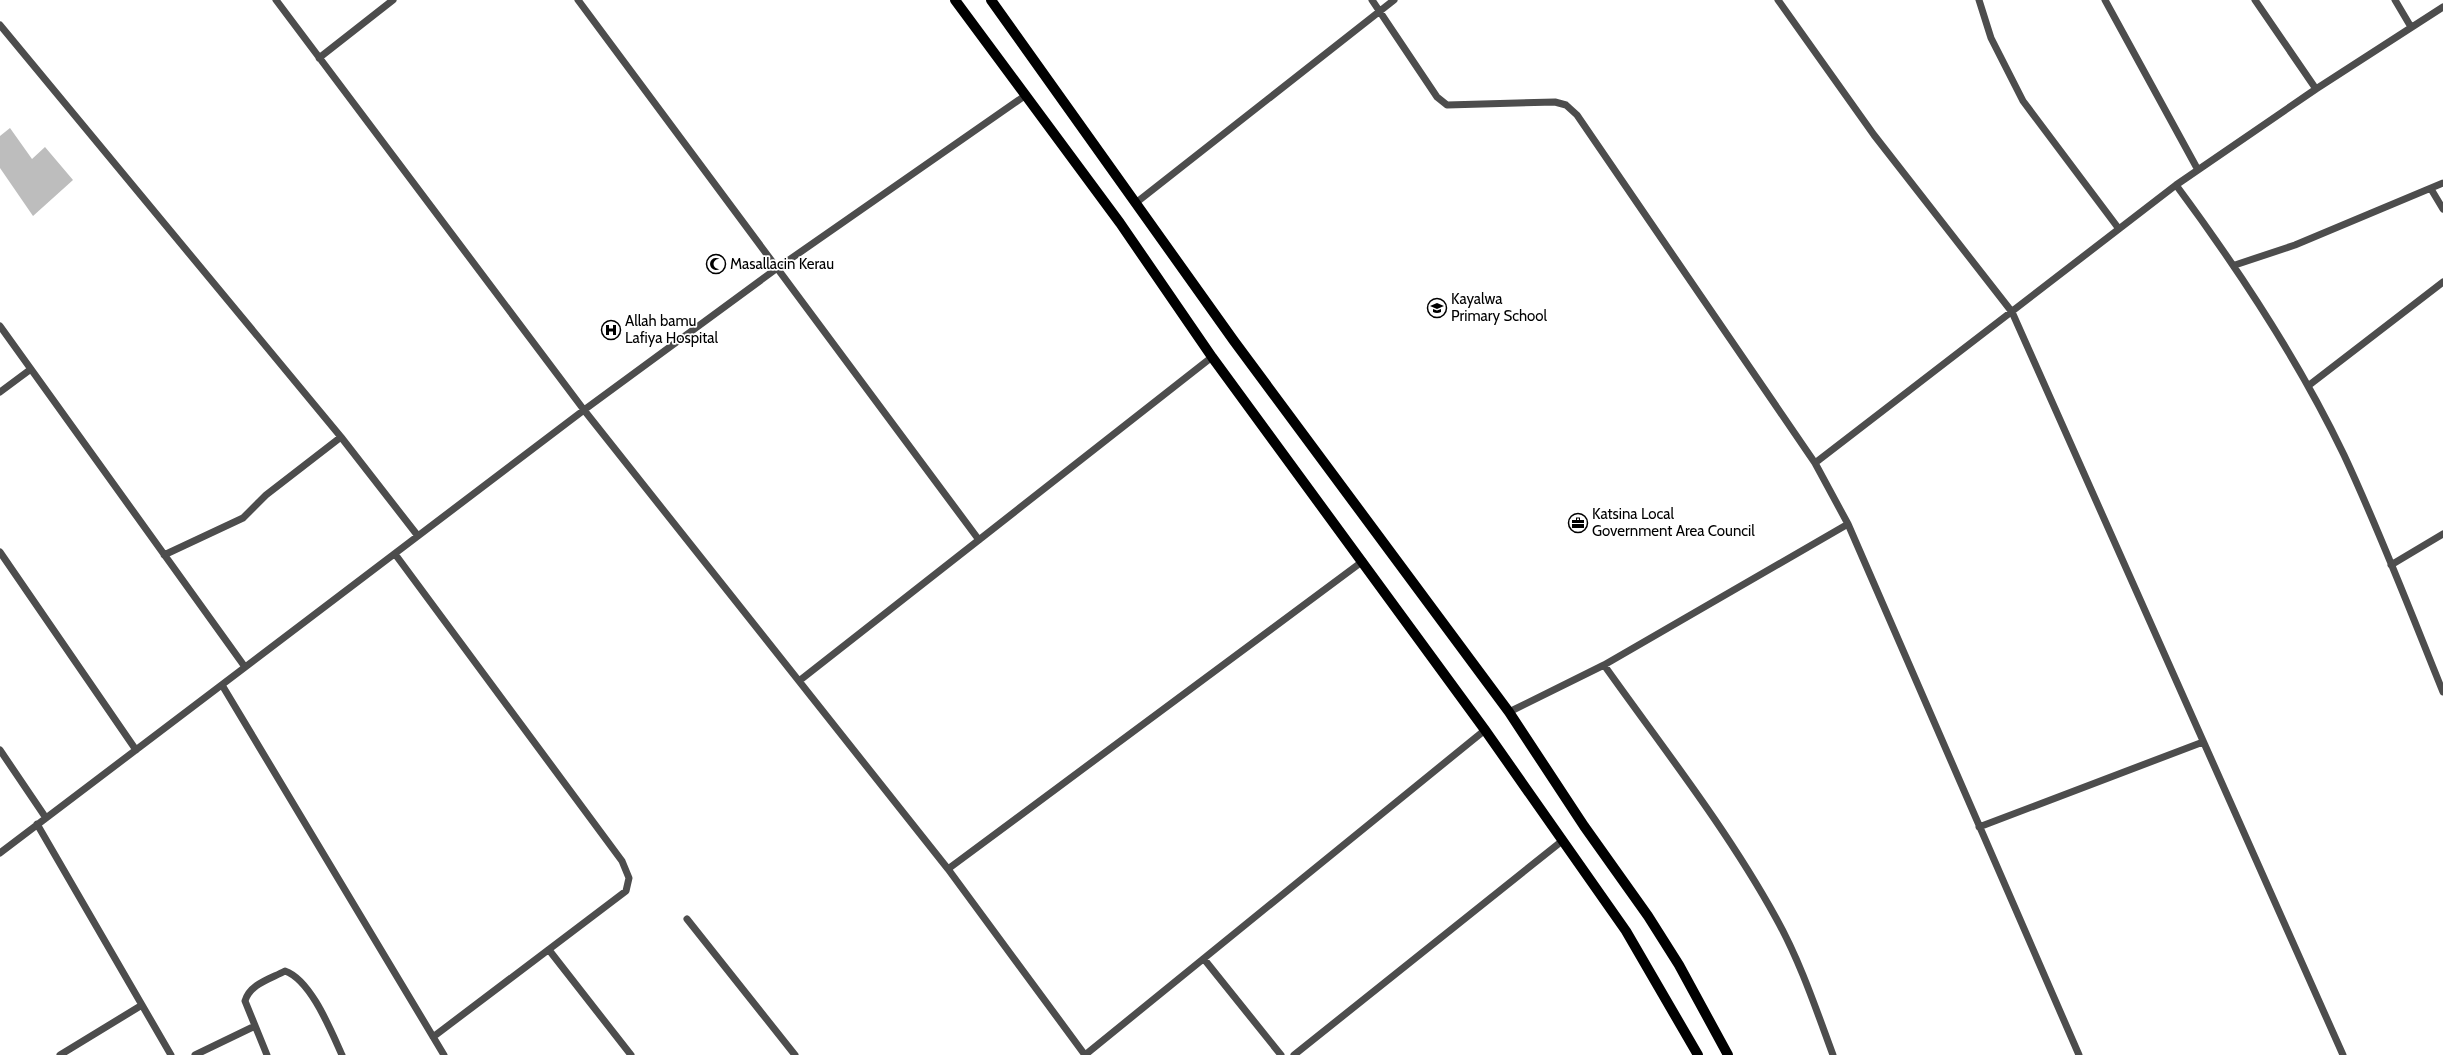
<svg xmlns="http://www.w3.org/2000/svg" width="2443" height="1055" font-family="Cabin,sans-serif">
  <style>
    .building { fill: #bdbdbd }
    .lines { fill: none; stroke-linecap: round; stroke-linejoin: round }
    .minor { stroke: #4d4d4d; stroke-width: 7 }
    .major { stroke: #000; stroke-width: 10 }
    .labels { text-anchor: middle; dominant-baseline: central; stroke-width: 3.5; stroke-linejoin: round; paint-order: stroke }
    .poi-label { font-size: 15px; fill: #000; stroke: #fff; text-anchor: start }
  </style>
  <rect width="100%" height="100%" fill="#fff"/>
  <path class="building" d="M10,128l22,31 13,-12 28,33 -40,36 -33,-48v-32z"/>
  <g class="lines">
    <path class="minor" d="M276,0l308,410 364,459 137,186
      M578,0l401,540
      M1372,0l65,97 10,8 108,-3 11,3 11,10 238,348 33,61 231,531
      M1778,0l96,135 138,177 331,743
      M1979,0l12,38 32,63 96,128
      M2105,0l93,170
      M2255,0l61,89
      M2395,0l16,27
      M0,25l341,412 77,99
      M319,58l74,-58
      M2176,185c63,85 122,174 168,270 36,77 67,158 99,237
      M2431,189l12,20
      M1137,202l257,-202
      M2235,265l60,-20 148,-62
      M0,326l245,341
      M2308,386l135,-104
      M0,392l31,-23
      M1815,463l361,-278 140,-96 127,-82
      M0,552l136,198
      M395,554l227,307 7,17 -3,13 -193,146
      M164,555l79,-37 23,-23 75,-58
      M2391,565l52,-31
      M1604,665c59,83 123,164 172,253 24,43 40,91 57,137
      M799,681l413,-324
      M222,685l222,370
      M1509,712l95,-47 244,-141
      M0,750l46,68
      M37,824l134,231
      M1979,827l224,-85
      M0,853l584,-443 192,-141 250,-174
      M948,869l415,-308
      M687,919l108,136
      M549,950l82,105
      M1204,959l77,96
      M60,1055l82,-50
      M195,1055l60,-29
      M267,1055l-22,-54c5,-17 25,-22 40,-30 26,9 46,60 57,84
      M1085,1055l400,-325
      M1294,1055l268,-214"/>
    <path class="major" d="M955,0l165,223 92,134 273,373 141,201 72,124
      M991,0l243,341 275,371 75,114 64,90 31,49 49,90"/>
  </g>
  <defs>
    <symbol id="mosque-ring" viewBox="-11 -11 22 22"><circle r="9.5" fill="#fff" stroke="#000" stroke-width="1.5"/><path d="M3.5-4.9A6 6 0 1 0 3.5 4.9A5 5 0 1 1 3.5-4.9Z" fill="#000"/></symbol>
    <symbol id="school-ring" viewBox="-11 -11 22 22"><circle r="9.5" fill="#fff" stroke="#000" stroke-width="1.5"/><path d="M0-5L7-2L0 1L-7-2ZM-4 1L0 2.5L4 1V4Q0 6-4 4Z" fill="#000"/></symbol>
    <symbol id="hospital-ring" viewBox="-11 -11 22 22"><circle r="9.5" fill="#fff" stroke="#000" stroke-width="1.5"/><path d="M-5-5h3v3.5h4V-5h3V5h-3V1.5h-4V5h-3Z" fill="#000"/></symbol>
    <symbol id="office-ring" viewBox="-11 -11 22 22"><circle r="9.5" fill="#fff" stroke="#000" stroke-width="1.5"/><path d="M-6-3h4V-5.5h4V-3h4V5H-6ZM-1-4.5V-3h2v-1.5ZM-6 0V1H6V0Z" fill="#000"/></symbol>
  </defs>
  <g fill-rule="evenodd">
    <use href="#mosque-ring" x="705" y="253" width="22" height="22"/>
    <use href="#school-ring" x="1426" y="297" width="22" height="22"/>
    <use href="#hospital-ring" x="600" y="319" width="22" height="22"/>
    <use href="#office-ring" x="1567" y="512" width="22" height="22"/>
  </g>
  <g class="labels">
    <g class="poi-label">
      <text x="730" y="264">Masallacin Kerau</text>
      <text x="1451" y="299">Kayalwa<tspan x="1451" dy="17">Primary School</tspan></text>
      <text x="625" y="321">Allah bamu<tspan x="625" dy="17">Lafiya Hospital</tspan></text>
      <text x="1592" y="514">Katsina Local<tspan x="1592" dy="17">Government Area Council</tspan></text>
    </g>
  </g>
</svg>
